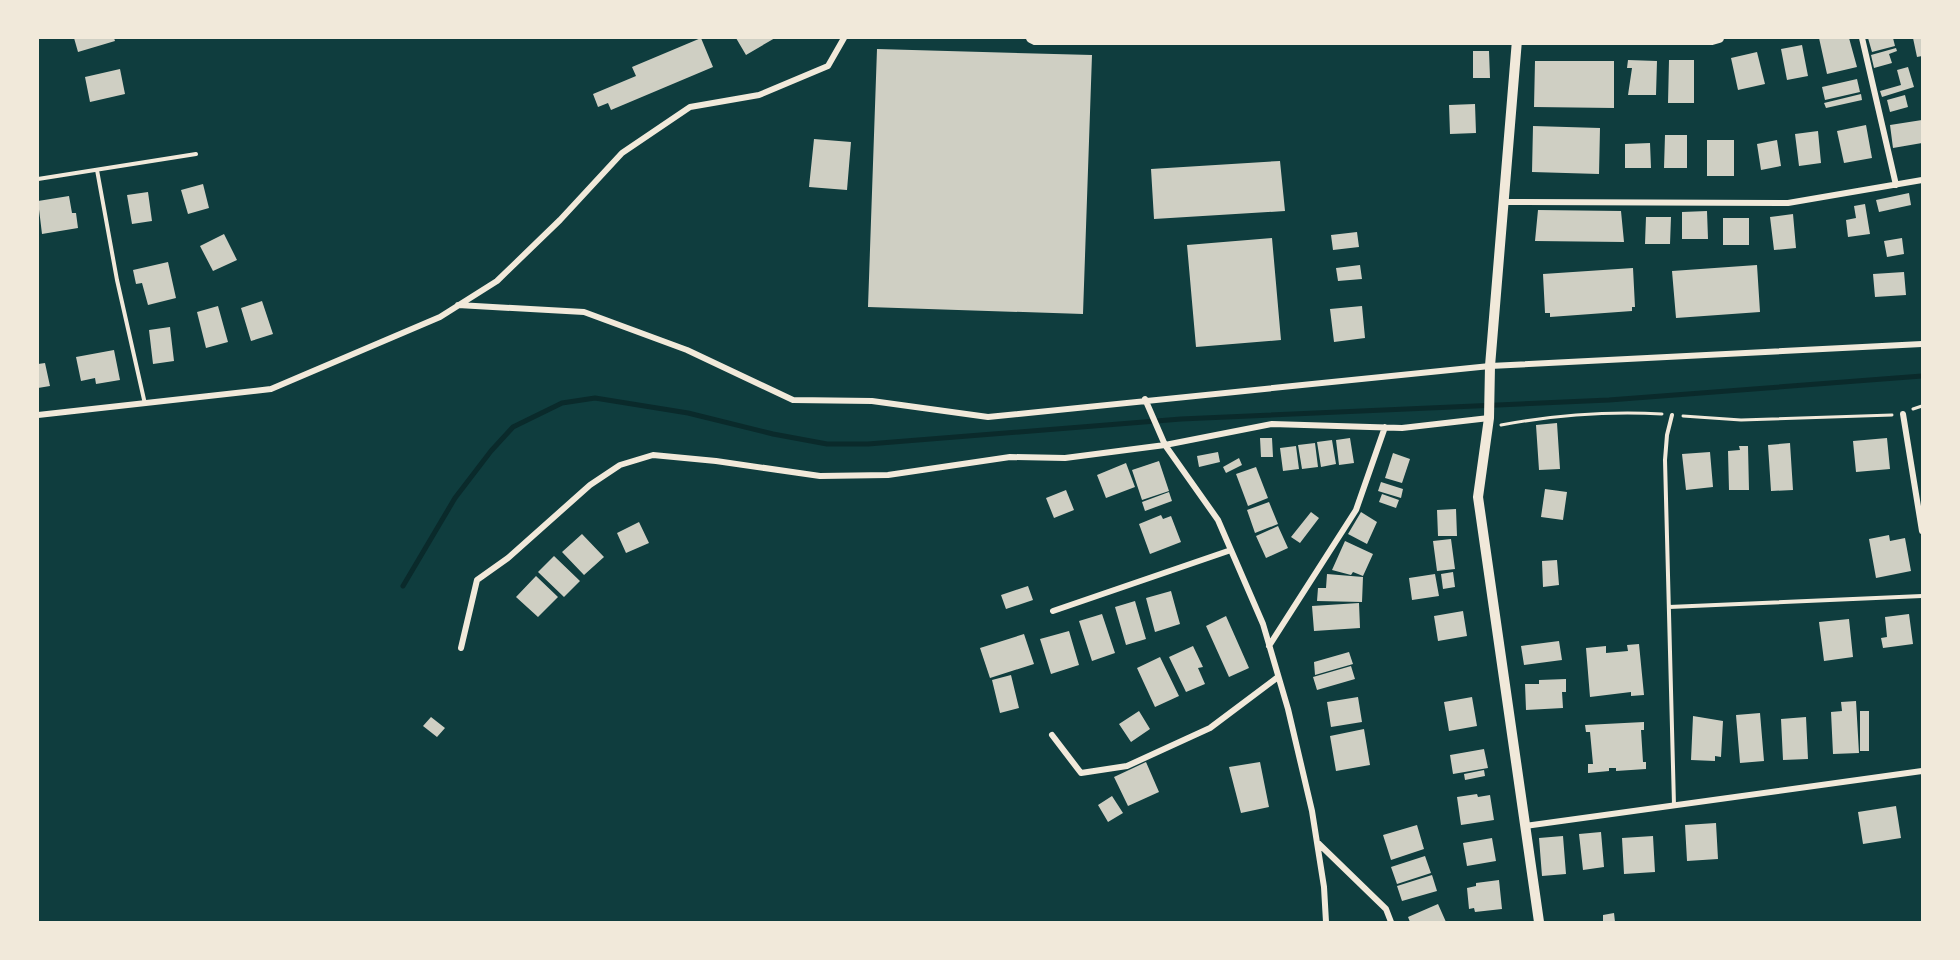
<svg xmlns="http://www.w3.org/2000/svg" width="1960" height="960" font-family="'IBM Plex Sans',sans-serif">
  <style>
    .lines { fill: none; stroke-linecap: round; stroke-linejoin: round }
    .stream { stroke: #0a2a2b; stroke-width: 5 }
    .building { fill: #cfcfc3 }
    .path { stroke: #f1e9da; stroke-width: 3 }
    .service { stroke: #f1e9da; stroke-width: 4 }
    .minor { stroke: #f1e9da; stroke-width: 6 }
    .tertiary { stroke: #f1e9da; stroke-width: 10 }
  </style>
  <rect width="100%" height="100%" fill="#0f3d3e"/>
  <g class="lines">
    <path class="stream" d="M403,586l52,-88 36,-47 22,-24 49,-24 33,-5 93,15 85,21 54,10h41l313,-25 428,-19 313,-24"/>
  </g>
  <path class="building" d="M74,38h40l1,3 -37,11z
    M701,38l12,29 -102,43 -3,-7 -10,4 -5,-13 43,-18 -4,-9z
    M736,38h39l-29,17z
    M1819,38h30l8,29 -30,7z
    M1868,38h25l2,8 -23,6z
    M1913,38h9v18l-5,1z
    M1802,45l6,31 -21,4 -6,-31z
    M1896,48l1,3 -8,3 3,9 -18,5 -3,-13z
    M877,49l215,6 -9,259 -215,-7z
    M1473,51h16l1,27h-17z
    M1757,52l8,32 -27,6 -7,-32z
    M1628,60l29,1 -1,34h-28l4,-27h-5z
    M1669,60h25v43h-26z
    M1535,61h79v47l-80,-1z
    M1908,67l6,20 -32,10 -2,-6 21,-6 -4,-15z
    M120,69l5,25 -35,8 -5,-25z
    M1857,79l3,13 -35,8 -3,-13z
    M1861,94l1,6 -36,8 -2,-5z
    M1905,95l3,12 -18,5 -3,-12z
    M1475,104l1,29 -26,1 -1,-29z
    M1922,120v23l-29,5 -3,-23z
    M1866,125l6,33 -28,5 -7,-32z
    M1533,126l67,2 -1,46 -67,-2z
    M1818,131l3,32 -22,3 -4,-32z
    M1665,135h22v33h-23z
    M814,139l37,3 -4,48 -38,-3z
    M1707,140h27v36h-27z
    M1777,140l4,26 -20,4 -4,-26z
    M1650,143l1,25h-26v-24z
    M1280,161l5,50 -131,8 -3,-50z
    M203,184l6,24 -21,6 -7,-24z
    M148,192l4,29 -20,3 -5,-29z
    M1909,193l2,12 -32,7 -3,-12z
    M69,196l3,17h4l2,15 -36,6 -4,-33z
    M1865,204l5,30 -22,3 -2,-17 10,-2 -2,-12z
    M1538,210l83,1 3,31 -89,-1z
    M1707,211l1,28h-26v-27z
    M1793,214l3,34 -22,2 -4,-33z
    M1646,217h25l-1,27h-25z
    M1723,218h26v27h-26z
    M1357,232l2,15 -26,3 -2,-15z
    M224,234l13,26 -24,11 -13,-25z
    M1272,238l9,102 -85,7 -9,-102z
    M1902,238l2,16 -17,3 -3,-16z
    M168,262l8,36 -28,7 -6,-22 -6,1 -3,-14z
    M1360,265l2,14 -24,2 -2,-13z
    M1757,265l3,47 -84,6 -4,-47z
    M1633,268l2,39h-3v4l-82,6v-4h-5l-2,-39z
    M1904,272l2,23 -31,2 -2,-23z
    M262,301l11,33 -22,7 -10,-33z
    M218,306l10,36 -22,6 -9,-36z
    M1362,306l3,32 -31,4 -4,-33z
    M170,327l4,34 -21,3 -4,-34z
    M114,350l6,30 -24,4 -1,-6 -14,3 -5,-24z
    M45,363l5,23 -12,2v-24z
    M1557,423l3,46 -21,1 -3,-45z
    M1260,438h12l1,19h-12z
    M1350,438l4,25 -15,2 -3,-25z
    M1887,438l3,31 -34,3 -3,-31z
    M1332,440l4,24 -15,3 -4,-25z
    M1315,443l3,24 -16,2 -4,-24z
    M1790,443l3,47 -22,1 -3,-46z
    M1296,446l3,23 -16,2 -3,-23z
    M1739,446h9l1,44h-20l-1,-39 12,-1z
    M1218,452l2,10 -21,5 -2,-11z
    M1710,452l3,35 -27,3 -4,-36z
    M1393,453l17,6 -8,24 -17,-5z
    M1239,458l3,7 -16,8 -3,-6z
    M1159,461l10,30 -27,9 -10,-30z
    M1126,463l9,24 -29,11 -9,-23z
    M1256,467l12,31 -20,8 -12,-32z
    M1381,482l22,7 -2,9 -23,-7z
    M1545,489l22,3 -4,28 -22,-3z
    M1066,490l8,20 -20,8 -8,-20z
    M1169,492l3,9 -27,10 -3,-9z
    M1382,494l17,6 -3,8 -17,-6z
    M1269,502l9,22 -23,9 -8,-23z
    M1456,509l1,27h-19l-1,-26z
    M1311,512l8,6 -19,25 -9,-6z
    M1361,512l16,10 -10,22 -19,-10z
    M1161,515l2,4 8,-3 10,26 -31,12 -11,-30z
    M639,522l10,21 -23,10 -9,-20z
    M1278,526l10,22 -22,10 -10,-22z
    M582,534l22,23 -20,18 -22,-23z
    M1889,535l1,6 15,-3 6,33 -35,7 -7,-39z
    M1451,539l4,30 -18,2 -4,-30z
    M1345,541l28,13 -10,22 -10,-4 -2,3 -19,-5z
    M554,556l26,25 -16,16 -26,-25z
    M1557,560l2,25 -16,2 -1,-26z
    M1453,572l2,15 -12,2 -2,-15z
    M1327,574l36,3 -1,25 -45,-1 1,-13h8z
    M1435,574l4,22 -27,4 -3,-22z
    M536,576l22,21 -20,20 -22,-20z
    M1028,586l5,14 -27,9 -5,-14z
    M1171,591l9,33 -25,8 -9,-34z
    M1135,601l11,38 -20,6 -11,-38z
    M1359,603l1,25 -46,3 -2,-25z
    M1463,611l4,25 -29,5 -4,-25z
    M1102,614l13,39 -23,8 -13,-40z
    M1909,614l4,30 -30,4 -2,-10 6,-1 -2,-20z
    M1226,616l23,52 -20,9 -23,-51z
    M1849,619l4,38 -29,4 -5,-39z
    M1069,631l10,34 -28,9 -11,-35z
    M1024,634l10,30 -44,14 -10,-30z
    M1559,641l3,19 -38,5 -3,-19z
    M1639,644l5,51 -13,1v-4l-41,5 -4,-49 20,-2v7l22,-2 -1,-6z
    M1193,646l10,21 -5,1 7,16 -19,8 -17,-35z
    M1349,652l4,12 -38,11 -1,-13z
    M1160,657l19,39 -24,11 -18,-39z
    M1351,666l4,13 -38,11 -4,-13z
    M1011,675l8,33 -19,5 -8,-33z
    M1566,679v13h-4l1,16 -37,2 -1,-26h14v-4z
    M1358,697l4,25 -31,5 -4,-25z
    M1472,697l5,29 -28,5 -5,-29z
    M1856,701l3,52 -26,1 -2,-42 11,-1 -1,-9z
    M1139,711l11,18 -19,13 -12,-18z
    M1860,711h9v40h-9z
    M1760,713l4,48 -24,2 -4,-48z
    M1693,716l30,5 -2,36 -6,-1v5l-24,-1z
    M431,717l14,11 -8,9 -14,-11z
    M1806,717l2,42 -25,1 -2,-41z
    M1644,722v8h-3l2,32h3v7l-30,2v-3h-7v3l-21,2v-9h5l-3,-32h-4l-1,-7z
    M1364,729l6,36 -34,6 -6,-35z
    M1484,749l4,19 -35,6 -3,-19z
    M1146,762l13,30 -31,14 -14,-29z
    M1260,762l9,45 -28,6 -12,-46z
    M1484,770l1,6 -20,4 -1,-6z
    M1477,794l1,3 12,-2 4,25 -33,5 -4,-28z
    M1112,796l11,17 -15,9 -10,-17z
    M1896,806l5,32 -38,6 -5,-32z
    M1716,823l2,36 -31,2 -2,-36z
    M1417,825l7,24 -33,11 -8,-25z
    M1601,832l3,35 -21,3 -4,-36z
    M1563,836l3,38 -24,2 -3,-38z
    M1653,836l2,36 -31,2 -2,-36z
    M1492,838l4,23 -29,5 -4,-23z
    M1425,856l6,17 -34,11 -6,-17z
    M1432,875l5,16 -35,10 -5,-15z
    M1499,880l3,29 -27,3 -1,-4 -5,1 -2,-21 9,-2v-3z
    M1438,904l8,18h-36l-2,-5z
    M1614,913l1,9h-12v-7z"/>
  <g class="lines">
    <path class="path" d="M1913,409l9,-3
      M1683,416l58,4 151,-5
      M1501,425c54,-10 106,-14 161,-11"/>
    <path class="service" d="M97,170l20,110 28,124
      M38,179l158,-25
      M1672,415l-5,20 -2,25 9,345
      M1669,607l253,-11"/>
    <path class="minor" d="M1862,38l34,147
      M1503,202l285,1 134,-23
      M458,305l126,7 103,38 106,50 79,1 116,16 502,-51 432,-22
      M1145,399l20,46 53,75 45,104 25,85 24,102 12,76 2,35
      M1903,414l19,117
      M38,415l233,-26 169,-72 57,-36 63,-61 62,-67 68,-46 69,-12 69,-29 16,-28
      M1053,611l178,-61
      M1269,646l87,-136 29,-83
      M461,648l16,-68 31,-22 82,-73 30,-20 33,-10 63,6 104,15 68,-1 122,-18 55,1 100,-13 107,-21 130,4 87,-10
      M1052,735l29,38 46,-7 83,-38 68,-51
      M1525,826l397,-55
      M1317,842l69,67 5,13"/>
    <path class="tertiary" d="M1031,38l4,2h677l7,-2
      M1517,40l-27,326 -1,52 -11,79 61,425"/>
  </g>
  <rect width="1960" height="960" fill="none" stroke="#f1e9da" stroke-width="78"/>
</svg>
